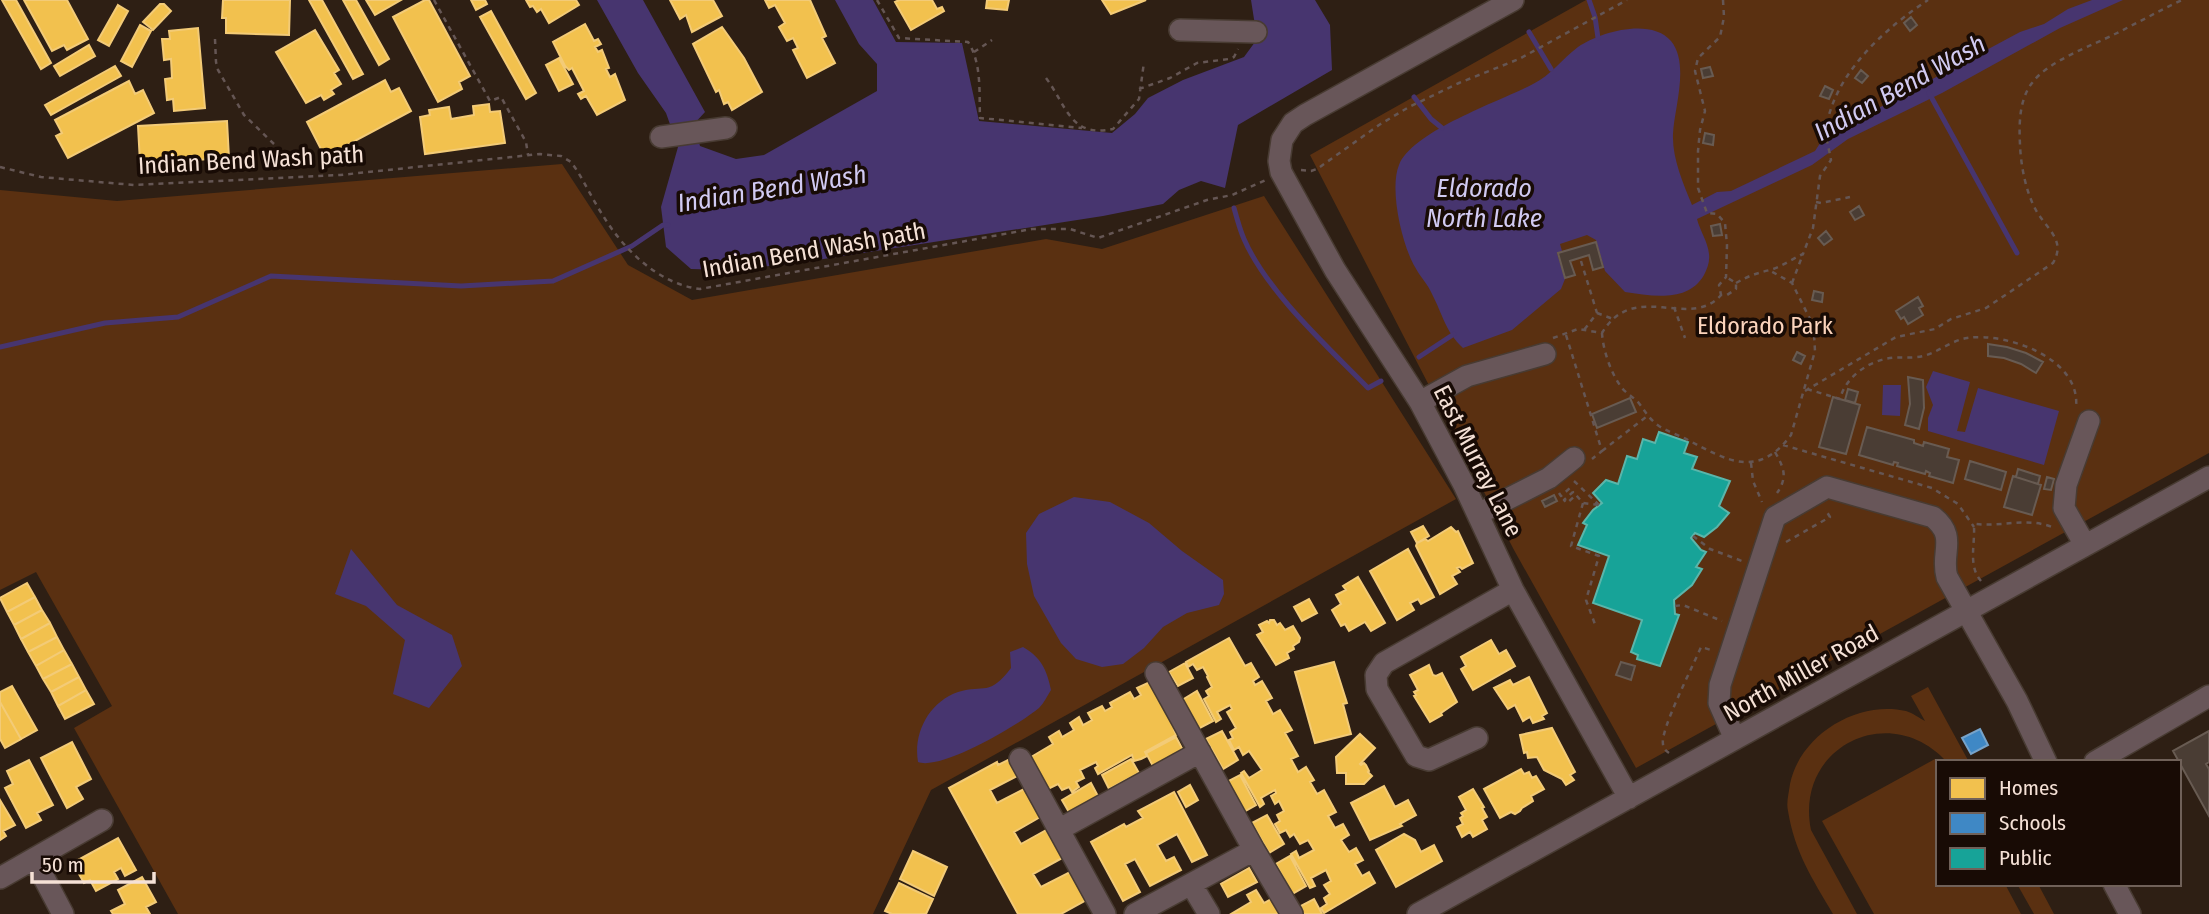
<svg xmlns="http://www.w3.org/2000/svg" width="2209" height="914" font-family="'Fira Sans Condensed',sans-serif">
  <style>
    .green { fill: #5a3011 }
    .water { fill: #47356f }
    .homes { fill: #f2c14e; stroke: #f3cb77; stroke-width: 2 }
    .schools { fill: #3f88c5; stroke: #76a3ca; stroke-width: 2 }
    .public { fill: #17a398; stroke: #5ab6ab; stroke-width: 2 }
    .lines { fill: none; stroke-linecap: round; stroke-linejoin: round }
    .stream { stroke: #47356f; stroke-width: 5 }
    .building { fill: #4a3d34; stroke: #685b52; stroke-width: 2 }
    .minor-casing { stroke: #483b32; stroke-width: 24 }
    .path { stroke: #655654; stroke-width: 2.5; stroke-dasharray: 5 5; stroke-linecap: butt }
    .minor { stroke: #685659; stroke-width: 21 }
    .labels { text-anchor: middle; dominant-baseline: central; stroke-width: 7; stroke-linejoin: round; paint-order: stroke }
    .street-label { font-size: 24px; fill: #f5e1d6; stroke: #180b05 }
    .park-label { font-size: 24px; fill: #fcd4bc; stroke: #180b05 }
    .water-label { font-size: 26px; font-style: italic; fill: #d1caf2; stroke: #180b05 }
  </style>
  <rect width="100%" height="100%" fill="#2e1f14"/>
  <path class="green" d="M1586,0h623v453l-573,315 -122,-218 -204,-395z
    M562,164l66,101 64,35 354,-61 56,10 162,-53 192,303 -525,291 -58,124h-695l-104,-186 38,-22 -76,-134 -36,18v-400l117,11z
    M1928,687l41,75h-22c-57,-63 -153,-15 -136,68l46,84h-24c-21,-36 -38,-61 -45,-103 -2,-9 1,-18 2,-27 10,-49 67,-84 116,-73 7,2 13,7 19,10l-14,-25z
    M1935,759l3,4v121h67l16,30h-147l-52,-93z
    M2017,884h21l16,30h-20z"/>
  <path class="water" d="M597,0h46l62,112 -11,12 6,22 36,13 28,-4 113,-64v-27l-18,-20 -24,-44h38l23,42 66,1 17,78 133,12 23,-19 13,-16 35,-18 61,-23 11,-15 1,-10 -5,-32h64l15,25 2,45 -94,55 -13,63 -24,-7 -22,9 -16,14 -60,12 -312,48 -62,6 -38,-1 -25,-22 -5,-40 17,-60 -12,-34 -28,-40z
    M2092,0h31l-63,28 -118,65 -94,46 -36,26 -115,54c3,12 11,23 12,35 1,8 -2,15 -5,21 -16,28 -52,21 -79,17l-20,-21 -9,-31 -9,-5 -27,9 2,7 -5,2 8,26 -4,10 -49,41 -49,18c-18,-17 -20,-33 -31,-54 -4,-10 -12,-17 -17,-27 -13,-22 -26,-78 -16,-102 13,-34 102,-64 134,-81 17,-8 30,-26 45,-37 21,-15 73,-30 93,-6 19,23 3,68 2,93 -1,24 10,49 19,71l25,-13 14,-1 84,-40 11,-17 20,-4 12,-11 162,-87 24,-8 24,-15z
    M1933,371l37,11 -13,49 8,1 13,-44 81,23 -15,54 -116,-34v-13l5,-13 -7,-18z
    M1883,385h18l-1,31 -18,-1z
    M1074,497l36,5 39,21 33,28 41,29 1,14 -5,11 -32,8 -24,14 -19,21 -21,16 -21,3 -26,-8 -15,-16 -27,-47 -7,-32 -1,-31 13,-19z
    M351,549l46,56 55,30 10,31 -33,42 -36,-14 12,-54 -39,-34 -31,-12z
    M1023,647c18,10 24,23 28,43 -4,6 -7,13 -12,18 -19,16 -98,63 -121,54 -5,-29 11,-60 40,-70 27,-8 31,5 53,-24l-1,-16z"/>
  <path class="homes" d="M2,0h14l35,63 -10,6z
    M24,0h43l21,39 -21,11 -3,-5 -12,6z
    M223,0h67l-1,35 -63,-2v-15h-4z
    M309,0h13l41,74 -10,5z
    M343,0h13l33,59 -10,6z
    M366,0h35l-26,15z
    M425,0h4l41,76 -11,6 3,7 -24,13 -45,-85z
    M471,0h14l2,4 -11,6z
    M526,0h50l3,5 -30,18 -8,-14 -4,3 -4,-6 -3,1z
    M670,0h43l9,16 -30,16 -6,-17 -6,4z
    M765,0h45l16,36 -4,2 13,25 -28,15 -14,-28 5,-2 -5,-10 -6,3 -8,-14 6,-4 -10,-18 -6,3z
    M899,0h33l5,9 5,-2 2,4 -33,19 -16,-28z
    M987,0h22l-2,10 -21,-2z
    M1102,0h44l-35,14z
    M160,4h4l7,7 -18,19 -10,-8z
    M118,5l10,6 -19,35 -11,-6z
    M491,11l45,82 -10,6 -46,-82z
    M585,24l9,17 4,-2 3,5 -6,3 3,5 4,-2 7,18 -3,1 4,8 5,-3 10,26 -28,15 -11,-19 -5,3 -3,-5 6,-3 -12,-23 -3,2 -4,-4 -12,-24z
    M140,25l11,6 -19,36 -11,-6z
    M722,27l22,31 18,34 -30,18 -4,-8 -4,2 -5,-14 -3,2 -23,-48z
    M198,28l7,80 -31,3 -1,-12 -6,1 -2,-21 7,-1 -1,-19 -7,1 -2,-21h8l-1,-8z
    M315,30l24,40 -5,3 7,11 -10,6 3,4 -10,6 -3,-5 -15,8 -30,-51z
    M89,45l6,11 -35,20 -6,-10z
    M559,58l14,26 -14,7 -13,-26z
    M115,66l6,10 -70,39 -6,-10z
    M385,80l6,12 8,-4 12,23 -86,46 -18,-35z
    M129,81l6,13 8,-4 11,23 -86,45 -12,-22 6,-3 -7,-13z
    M489,104l1,8 10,-1 5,32 -80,11 -5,-37 10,-2 -1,-5 20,-3 2,12 23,-4 -1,-9z
    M227,121l2,37 -89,5 -2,-37z
    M1423,526l6,10 -12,7 -6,-11z
    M1451,527l5,5 2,-1 15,32 -11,6 -2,-2 -3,1 3,4 -8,4 5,8 -17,10 -24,-48 1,-3 8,-4 3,2z
    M1408,549l26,48 -13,7 -3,-5 -8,4 4,7 -17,10 -27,-49z
    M1358,577l27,46 -14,8 -6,-9 -16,9 -4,-7 -4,2 -9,-16 9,-6 -5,-9 10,-5 -3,-4z
    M27,583l8,14 -28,15 -7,-14z
    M35,597l7,13 -28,15 -7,-13z
    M1309,599l8,14 -15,8 -8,-14z
    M42,610l8,13 -29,16 -7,-14z
    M1270,620h4l3,5 3,-2 5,7 8,-4 7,12 -1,4 -6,4 1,3 -7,4 2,5 -13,7 -19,-30 6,-3 -4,-7 8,-4 2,2z
    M50,623l7,14 -29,15 -7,-13z
    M57,637l7,13 -28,16 -8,-14z
    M1229,638l16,28 6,-3 8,14 -6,4 2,4 7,-4 10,17 -6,3 7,13 7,-4 12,20 -7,3 13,23 -7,3 7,13 8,-5 8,13 -4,2 7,12 7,-4 12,22 -8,4 7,12 8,-4 6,11 -8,5 8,12 7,-4 7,12 -8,4 7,12 7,-4 6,11 -51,30 -3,-5 6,-4 -3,-6 6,-4 -6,-9 7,-4 -5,-11 -15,8 4,8 -5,2 -19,-34 5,-3 3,7 15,-8 -6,-10 -8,4 -6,-10 -4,3 -4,-7 -6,3 -5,-9 5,-3 -3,-6 7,-4 -5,-10 -4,3 -4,-8 5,-3 -1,-3 -14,8 3,6 -4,3 -19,-34 3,-2 5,7 13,-8 -13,-19 -6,4 -4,-8 -5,3 -5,-10 4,-2 -3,-6 6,-4 -9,-16 5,-3 -2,-4 -13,7 4,7 -5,3 -12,-23 5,-3 -3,-5 6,-4 -5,-10 1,-1 -5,-9 -6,3 -4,-6 -5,3 -2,-5z
    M1491,640l8,14 7,-4 9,16 -42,24 -12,-21 5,-3 -5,-9z
    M64,650l8,14 -29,15 -7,-13z
    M1334,662l13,41 -4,1 8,30 -36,9 -20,-71z
    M1185,663l8,15 -15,8 -9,-14z
    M72,664l7,13 -28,15 -8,-13z
    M1429,665l4,10 3,1 6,-3 15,29 -16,11 1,2 -12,7 -16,-26 2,-1 -2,-3 4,-2 -8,-15z
    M79,677l7,13 -28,16 -7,-14z
    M1529,677l18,36 -5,3 2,3 -11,4 -3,-6 -7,4 -8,-16 -7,4 -14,-21 16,-8 3,5z
    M1152,681l25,47 -3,2 2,5 -31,17 2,4 -6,3 -7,2 -2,-6 -34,19 -3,-6 3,-2 -2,-4 -16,8 4,8 -8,4 3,5 -7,5 -3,-5 -7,3 -4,-6 -10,5 -17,-32 22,-13 -4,-7 10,-6 3,6 12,-7 -4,-7 9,-6 4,8 9,-5 -4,-7 14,-7 3,5 7,-4 -2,-4 20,-11 4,7 7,-4 -4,-7z
    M12,686l25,44 -16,9 -21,-37v-10z
    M86,690l8,14 -29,15 -7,-13z
    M1197,691l16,30 -15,8 -16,-29z
    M0,702l21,37 -16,9 -5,-9z
    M1552,728l23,44 -5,3 4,5 -8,5 -4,-6 -18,-9 -7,-13 -9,1 -1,-6 -3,1 -4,-18z
    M1222,731l16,29 -15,9 -17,-30z
    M1360,734l15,14 -15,16 1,1 3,-2 2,2 3,6 -1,1 4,4 -8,8h-18v-11h-9l-1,-16z
    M1176,737l8,15 -30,16 -8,-15z
    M72,742l19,37 -15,8 7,12 -16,9 -26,-50z
    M1010,759l9,16 -29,15 7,13 29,-15 16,28 -28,16 7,12 27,-15 16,28 -31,17 8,13 31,-16 16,28 -27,15h-43l-69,-126 48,-26 1,3z
    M1131,759l8,14 -30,16 -7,-14z
    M29,760l24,45 -16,8 4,7 -15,8 -21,-40 8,-4 -6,-13z
    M1521,769l3,5 5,-2 3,6 4,-2 8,13 -13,7 2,5 -11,7 -2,3 -5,3 -4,-2 -11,6 -16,-29z
    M1240,775l16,30 -14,8 -17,-30z
    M1091,783l8,15 -29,16 -8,-14z
    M1190,785l8,15 -12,7 -8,-15z
    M1384,786l11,21 13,-7 8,15 -16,9 2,2 -32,14 -19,-37z
    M1473,789l11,18 -2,1 5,9 -5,3 5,9 -14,8 -3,-5 -8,5 -5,-10 6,-3 -3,-6 3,-2 -2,-3 5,-3 -7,-13z
    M1174,792l33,63 -15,7 -15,-28 -20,11 9,16 8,-4 7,13 -31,16 -15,-27 -10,5 15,28 -17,9 -32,-59 33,-18 2,3 17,-9 -5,-7z
    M0,800l15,25 -12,6 3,5 -6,4z
    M1267,815l17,29 -15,9 -17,-30z
    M1404,834l11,6 6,12 13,-7 8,16 -46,26 -20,-37z
    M118,838l18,32 -11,6 -4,-8 -7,4 4,7 -22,12 -6,-11 -6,3 -5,-9 5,-3 -6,-11z
    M913,851l34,16 -13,29 -34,-17z
    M1290,856l16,30 -14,8 -16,-30z
    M1249,868l8,14 -29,15 -7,-13z
    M142,877l14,25 -10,5 4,7h-37l-2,-3 14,-7 -7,-14z
    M899,883l34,16 -7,15h-34l-7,-3z
    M1256,890l8,13 9,-5 9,16h-51l20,-12 -4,-7z
    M1314,899l8,15h-19l-4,-7z"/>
  <path class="schools" d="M1980,729l8,16 -17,9 -9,-16z"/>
  <path class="public" d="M1659,432l29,10 -4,11 13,4 -5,12 38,12 -11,25 10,7 -12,14 -13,10 -9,-4 -4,5 10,12 5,2 -10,15 6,2 -10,16 -18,15 1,14 4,1 -19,51 -23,-7 1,-4 -7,-3 11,-32 -49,-17 16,-47 -31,-11 9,-20 -4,-2 10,-13 9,-7 -9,-10 13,-13 12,4 9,-28 10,3 6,-20 12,4z"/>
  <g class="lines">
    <path class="stream" d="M1589,0l6,17 3,21
      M1529,32l22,37
      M1929,93l88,160
      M1414,97l17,22 11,9
      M1234,208c3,11 6,22 10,31 23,53 84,108 124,149l13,-7
      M0,347l105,-24 73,-6 93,-41 190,10 92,-5 79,-35 31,-21h5
      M1419,357l35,-23"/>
  </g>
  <path class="building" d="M1911,17l6,8 -7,6 -6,-8z
    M1710,67l3,9 -10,2 -2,-9z
    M1861,70l7,6 -6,7 -7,-5z
    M1825,86l8,4 -4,9 -9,-3z
    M1705,133l9,2 -1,10 -10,-2z
    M1859,206l5,9 -9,5 -5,-8z
    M1720,224l2,11 -9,1 -2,-10z
    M1826,231l6,8 -8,6 -6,-7z
    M1596,242l7,25 -10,3 -4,-15 -19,6 5,14 -10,3 -7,-25z
    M1814,291l9,2 -1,9 -10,-2z
    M1918,297l5,9 -4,2 4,7 -15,9 -4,-7 -3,2 -5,-8z
    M1988,344l19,3 19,6 17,9 -7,11 -15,-9 -17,-6 -16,-2z
    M1797,352l8,4 -4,8 -8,-4z
    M1908,377l15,3 1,28 -5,21 -14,-4 5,-21z
    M1848,389l10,3 -3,11 -10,-3z
    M1833,397l27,8 -14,49 -27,-7z
    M1630,398l6,14 -39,16 -5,-14z
    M1867,427l47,13v3l9,3 1,-4 25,7 -2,8 12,3 -6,23 -24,-7 1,-3 -4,-2 -1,3 -28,-8 1,-3 -4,-1 -1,3 -34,-10z
    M1970,461l36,11 -5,18 -36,-11z
    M2018,469l22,7 -2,8 -22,-7z
    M2013,476l28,9 -9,30 -28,-8z
    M2047,477l7,2 -3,11 -7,-1z
    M1554,495l3,6 -12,6 -3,-6z
    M1621,662l14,4 -4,14 -15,-5z
    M2209,731v31l-3,2 3,5v47l-36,-65z"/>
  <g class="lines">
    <defs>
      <path id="minor" d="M1513,0l-208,115 -12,8 -11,17 -3,21 2,11 54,98 85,132 44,83 49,105 116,208
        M1180,30l76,2
        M661,137l65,-9
        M1420,402l47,-26 78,-22
        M1478,514l71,-36 25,-20
        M2085,545l-21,-37 2,-23 23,-64
        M1156,673l98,177 -63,34 18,30
        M1477,738l-48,22 -13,-4 -39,-67 -1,-14 8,-12 129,-73
        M1735,739l-16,-36 1,-18 55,-168 52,-30 106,30c25,20 7,36 14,60l70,124 29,61
        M1020,759l85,155
        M2095,762l114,-66
        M1060,829l140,-77
        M1254,850l38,64
        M34,859l29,55
        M0,878l102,-58
        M2114,884l16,30
        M1135,914l56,-30
        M1418,914l791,-437"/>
    </defs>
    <use href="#minor" class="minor-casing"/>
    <path class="path" d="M434,0l56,101 11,-4 25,45 2,13
      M877,0l22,38 69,4c14,21 11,51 12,76l102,10
      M1723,0l1,17 -4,20 -22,21 -3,13 10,40 -5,19 -2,21v37l9,25 10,1 8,9 2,22 -1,32 -7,8 2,10h6l9,-6v-6l-10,-6
      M215,39l1,23 2,8 26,45 30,29
      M974,52l18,-12
      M1046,78c21,28 24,60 67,51l26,-30 5,-37
      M1139,89l31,-11 27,-15 32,-4 5,-2 4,-8
      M0,167l41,10 93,8 206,-10 200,-21 21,2 10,6c12,16 20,35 31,52 21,35 56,70 98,75l332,-60h38l28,9 109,-38 25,-5 34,-15
      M1301,170l10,1 6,-2 62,-44 30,-18 50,-24 60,-24 108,-59
      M1816,202l5,1 29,-6
      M1581,261l16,52 -13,17
      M1736,283c12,-7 21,-10 34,-13 11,-3 22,-11 33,-16l10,-26 7,-52 11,-16c-2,-12 -7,-26 -4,-37 11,-53 59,-95 101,-123
      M1792,283l11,-29
      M1674,307l11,31
      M1597,313l16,6
      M1602,333c1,17 9,41 20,55 4,5 11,9 16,14 7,9 11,17 21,24 9,6 20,9 29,14 40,21 70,39 103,-5l24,-84 -1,-17 -3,-13 -19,-38 -23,-13
      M1566,335l36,116 -10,8
      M1553,338l25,-9 24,4c32,-54 88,-2 119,-38
      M1807,389l33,10c5,-20 24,-35 45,-40 12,-3 26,0 38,-3 14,-3 27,-15 44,-18 39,-6 114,20 109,69
      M1805,391l91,-54 39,-8 16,-10 35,-11 67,-45c13,-22 -5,-33 -16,-51 -11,-19 -16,-45 -17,-67 -1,-21 -1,-45 12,-62 16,-22 59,-37 83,-49 22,-11 44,-23 67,-34
      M1783,445l149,43 26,16 16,23
      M1602,451l44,-34
      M1775,452c9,16 13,25 2,41
      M1751,463l2,18 9,21
      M1574,481l25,24
      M1559,493l2,3 9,-8 3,4 -9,8 3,3 9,-8 7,8 16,2
      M1583,503l-12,43 28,10 -13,44 10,27
      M1693,536l17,13 32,12
      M1786,542l44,-25 -5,-8
      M1981,581c-13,-15 -6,-36 -7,-54l2,-3c26,3 50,-7 76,3
      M1675,606l8,-1 39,16
      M1669,753c-3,-2 -6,-5 -6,-9 -3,-14 31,-80 38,-97l10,3"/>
    <use href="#minor" class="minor"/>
  </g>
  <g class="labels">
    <g class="street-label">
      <text transform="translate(251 160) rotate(-3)">Indian Bend Wash path</text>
      <text transform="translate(814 250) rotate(-10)">Indian Bend Wash path</text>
      <text transform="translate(1478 461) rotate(63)">East Murray Lane</text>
      <text transform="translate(1801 673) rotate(-29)">North Miller Road</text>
    </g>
    <g class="park-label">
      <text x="1765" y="326">Eldorado Park</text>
    </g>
    <g class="water-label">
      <text transform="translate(1900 88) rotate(-29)">Indian Bend Wash</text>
      <text x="1484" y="188">Eldorado<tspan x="1484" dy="30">North Lake</tspan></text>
      <text transform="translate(772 189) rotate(-9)">Indian Bend Wash</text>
    </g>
  </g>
  <rect x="1936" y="760" width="245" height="126" fill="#180b05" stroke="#706159" stroke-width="2"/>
  <rect x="1950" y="778" width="35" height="21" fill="#f2c14e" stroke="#706159" stroke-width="2"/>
  <text x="1999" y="795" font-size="21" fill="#f5e1d6">Homes</text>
  <rect x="1950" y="813" width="35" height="21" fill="#3f88c5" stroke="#706159" stroke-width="2"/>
  <text x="1999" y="830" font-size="21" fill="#f5e1d6">Schools</text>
  <rect x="1950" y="848" width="35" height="21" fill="#17a398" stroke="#706159" stroke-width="2"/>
  <text x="1999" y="865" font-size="21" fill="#f5e1d6">Public</text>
  <path d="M32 872v10h122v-10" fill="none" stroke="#f5e1d6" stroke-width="3.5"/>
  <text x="42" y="872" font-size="21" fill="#f5e1d6" stroke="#180b05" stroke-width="5" paint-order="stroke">50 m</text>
</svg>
